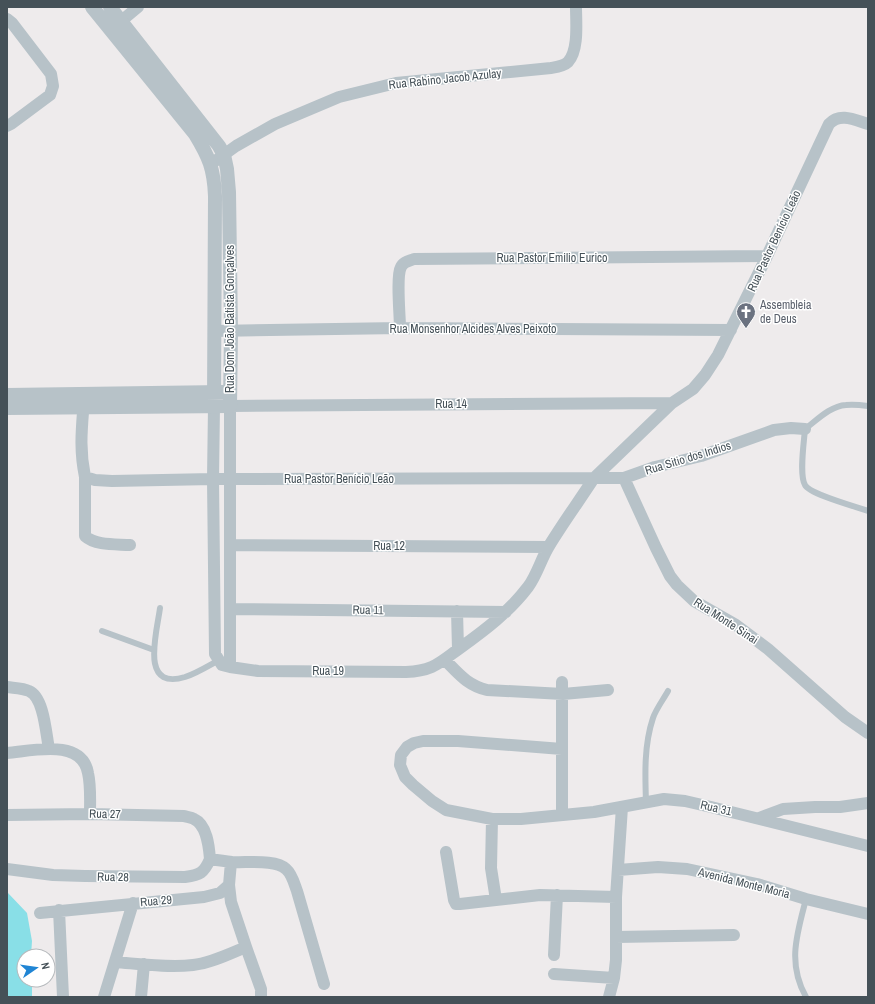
<svg xmlns="http://www.w3.org/2000/svg" width="875" height="1004" font-family="'Archivo Narrow',sans-serif">
  <style>
    .water { fill: #89dfe7 }
    .lines { fill: none; stroke-linecap: round; stroke-linejoin: round }
    .service { stroke: #b7c2c8; stroke-width: 6 }
    .minor { stroke: #b7c2c8; stroke-width: 12 }
    .tertiary { stroke: #b7c2c8; stroke-width: 14 }
    .labels { text-anchor: middle; dominant-baseline: central; stroke-width: 3; stroke-linejoin: round; paint-order: stroke }
    .street-label { font-size: 12px; fill: #455158; stroke: #fff }
    .worship-label { font-size: 12px; fill: #5b616d; stroke: #fff; text-anchor: start }
  </style>
  <rect width="100%" height="100%" fill="#eeebec"/>
  <path class="water" d="M8,893l19,20 5,28 -1,15h-7v24h8v17h-25v-103z"/>
  <g class="lines">
    <path class="service" d="M868,406c-7,-1 -15,-2 -22,-1 -16,1 -29,15 -41,24 -1,13 -6,46 0,56 4,9 52,22 63,26
      M160,608c-3,24 -21,83 25,69 12,-4 23,-11 34,-17
      M102,631l52,19
      M646,802c-1,-28 -2,-57 7,-84 3,-9 10,-18 15,-27
      M806,997c-19,-34 -9,-63 0,-98"/>
    <path class="minor" d="M7,19l5,4 39,51 2,12 -3,9 -39,29 -4,2
      M114,27l24,-20
      M211,164l25,-18 39,-22 64,-27 57,-14 155,-15c6,-1 13,-2 17,-6 11,-12 8,-40 8,-55
      M400,328c0,-12 -4,-52 1,-61 2,-5 8,-6 13,-8l353,-3
      M215,331l185,-3 331,2
      M84,399c-2,28 -5,49 1,78l10,3 17,1 101,-2 381,-1 78,-75 21,-14 12,-14 13,-20 49,-99 62,-132c11,-12 26,-4 39,0
      M214,406l-1,73 2,175 7,11 8,2 28,4 148,1c27,-1 33,-9 54,-24 25,-18 49,-36 68,-61 9,-12 13,-28 21,-41 14,-23 30,-45 45,-68h30l31,-11 46,-11 73,-26 17,-2 14,1
      M85,477v59c11,10 31,8 45,9
      M624,478l32,70 14,28 7,9 17,16 42,24 32,24 77,68 23,16
      M230,545l318,2
      M230,609l276,3
      M457,611l1,38
      M445,660c14,14 22,25 42,30l76,4 45,-4
      M230,667v-261l442,-3
      M7,687c7,1 16,1 22,4 15,6 17,43 20,58
      M562,749l-104,-8h-35l-9,2 -7,4 -6,8 -1,10 5,12 8,8 19,16 14,9 46,9h29l73,-7 70,-13 21,2 26,6 157,39
      M7,753c25,-2 75,-15 81,20 3,13 2,28 2,41
      M7,815l83,-1 94,2c3,1 7,1 10,3 13,6 15,27 16,40
      M562,815v-133
      M759,818l24,-9 32,-2h25l28,-4
      M492,819l-1,49 5,32
      M446,852l8,48 2,4h4l80,-9 76,2
      M210,859c7,1 14,2 22,3 14,1 44,-3 54,7 6,5 8,14 11,22l27,93
      M231,862l-2,23 2,17 15,45 15,42v8
      M7,869l46,6 32,1 100,1c15,-2 19,-4 25,-18
      M618,870l40,-3 29,2 70,15 49,15 62,15
      M59,910l4,87
      M40,913l164,-16 16,-4 9,-8
      M616,937l118,-2
      M554,955l3,-60
      M115,962c25,2 53,6 78,3 18,-2 36,-11 53,-18
      M554,974l60,4
      M104,997l29,-94
      M141,997l3,-33
      M609,997l5,-19 2,-18v-63l6,-90"/>
    <path class="tertiary" d="M92,7l103,127c14,23 19,35 20,62l-1,210
      M7,395l216,-3
      M7,408l223,-2 1,-75 -2,-139 -2,-23 -3,-14 -5,-9 -109,-139"/>
  </g>
  <defs>
    <symbol id="church-pin" viewBox="-11 -11 22 30"><path d="M0 17L-7.5 6A9.5 9.5 0 1 1 7.5 6Z" fill="#6b7280" stroke="#fff"/><path d="M-1.2-6h2.4v3.5h3.3v2.4h-3.3V6h-2.4V-.1h-3.3v-2.4h3.3Z" fill="#fff"/></symbol>
  </defs>
  <g fill-rule="evenodd">
    <use href="#church-pin" x="735" y="301" width="22" height="30"/>
  </g>
  <g class="labels">
    <g class="street-label">
      <text transform="translate(445 79) rotate(-6)">Rua Rabino Jacob Azulay</text>
      <text transform="translate(774 241) rotate(-65)">Rua Pastor Benício Leão</text>
      <text x="552" y="258">Rua Pastor Emilio Eurico</text>
      <text transform="translate(230 319) rotate(-90)">Rua Dom João Batista Gonçalves</text>
      <text x="473" y="329">Rua Monsenhor Alcides Alves Peixoto</text>
      <text x="451" y="404">Rua 14</text>
      <text transform="translate(688 458) rotate(-17)">Rua Sitio dos Indios</text>
      <text x="339" y="479">Rua Pastor Benício Leão</text>
      <text x="389" y="546">Rua 12</text>
      <text transform="translate(368 610) rotate(1)">Rua 11</text>
      <text transform="translate(726 621) rotate(33)">Rua Monte Sinai</text>
      <text x="328" y="671">Rua 19</text>
      <text transform="translate(716 808) rotate(13)">Rua 31</text>
      <text transform="translate(105 814) rotate(1)">Rua 27</text>
      <text transform="translate(113 877) rotate(1)">Rua 28</text>
      <text transform="translate(744 883) rotate(14)">Avenida Monte Moria</text>
      <text transform="translate(156 901) rotate(-5)">Rua 29</text>
    </g>
    <g class="worship-label">
      <text x="760" y="305">Assembleia<tspan x="760" dy="14">de Deus</tspan></text>
    </g>
  </g>
  <rect width="875" height="1004" fill="none" stroke="#455158" stroke-width="16"/>
  <g transform="translate(36 968) rotate(77)"><circle r="19" fill="#ffffff" stroke="#b5b9bc"/>
  <path d="M0-3L7 15L0 10L-7 15Z" fill="#2085d4"/>
  <text y="-6" font-size="11" font-weight="bold" text-anchor="middle" fill="#455158">N</text>
  </g>
</svg>
